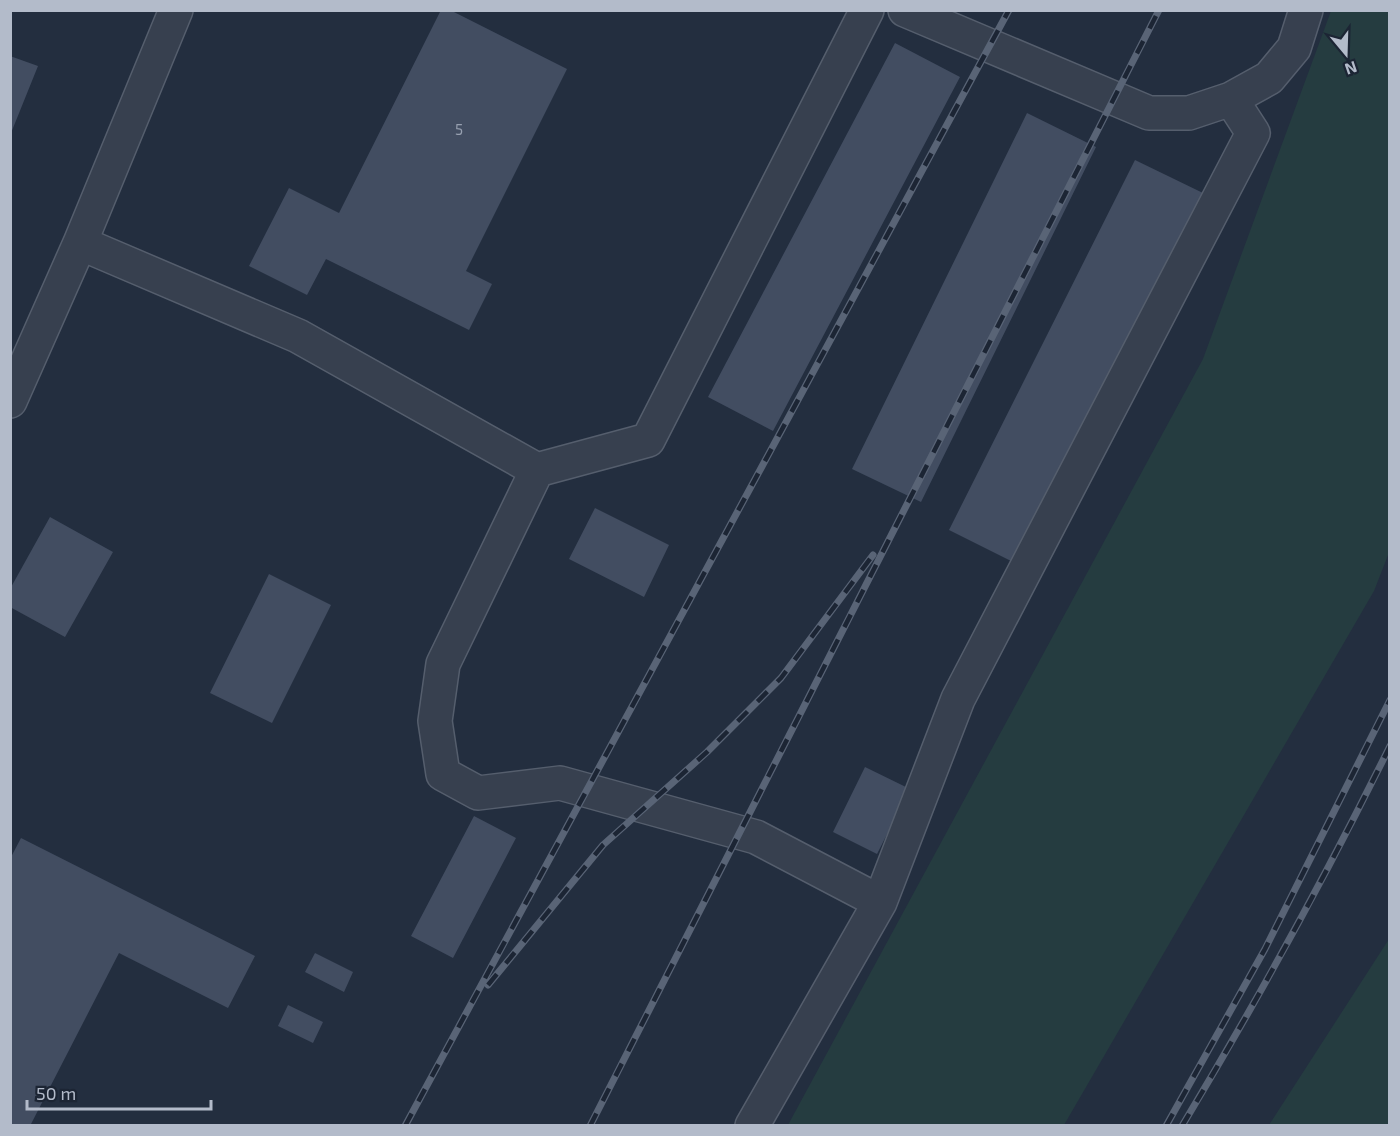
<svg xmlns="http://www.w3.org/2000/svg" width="1400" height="1136" font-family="'Exo 2',sans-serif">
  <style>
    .green { fill: #253c40 }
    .building { fill: #424d61 }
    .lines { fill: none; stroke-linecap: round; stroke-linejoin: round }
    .minor-casing { stroke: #555e6d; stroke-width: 36 }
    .minor { stroke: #37404f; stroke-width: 33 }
    .rail-casing { stroke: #596476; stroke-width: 7 }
    .rail { stroke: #1c2534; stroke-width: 4.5; stroke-dasharray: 14; stroke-linecap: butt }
    .labels { text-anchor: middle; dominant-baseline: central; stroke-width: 6; stroke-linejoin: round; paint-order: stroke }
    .number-label { font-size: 15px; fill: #97a0b0 }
  </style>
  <rect width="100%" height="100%" fill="#232e3f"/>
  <path class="green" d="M1331,11h58l1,539 -16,41 -310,534h-276l415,-766z
    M1389,939v186h-120z"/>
  <path class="building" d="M441,10h9l117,59 -101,202 26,13 -23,46 -143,-71 -19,36 -58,-29 40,-78 50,25z
    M895,43l65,34 -187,354 -65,-34z
    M10,56l28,10 -27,67h-1z
    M1027,113l69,34 -175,355 -69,-33z
    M1135,160l68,33 -186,371 -68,-34z
    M595,508l74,37 -25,52 -75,-38z
    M50,517l63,35 -48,85 -55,-30v-18z
    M269,574l62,31 -59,118 -62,-30z
    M865,767l45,22 -33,65 -44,-22z
    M474,816l42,22 -63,120 -42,-22z
    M21,838l234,118 -27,52 -109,-55 -89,173h-20v-267z
    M315,953l38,19 -9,20 -39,-20z
    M288,1005l35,17 -10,21 -35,-17z"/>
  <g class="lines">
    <defs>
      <path id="minor" d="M176,10l-96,233 218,93 239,134 111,-30 219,-430
        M1231,99l38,-21 25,-30 12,-38
        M10,401l70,-158
        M537,470l-94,194 -8,57 8,53 35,19 82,-10 196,54 124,65
        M752,1126l128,-224 78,-203 295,-566 -22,-34 -42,14h-40l-244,-103"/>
    </defs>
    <use href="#minor" class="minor-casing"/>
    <use href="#minor" class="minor"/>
    <defs>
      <path id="rail" d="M488,985l115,-140 104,-93 74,-74 92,-123
        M405,1126l604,-1116
        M590,1126l569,-1116
        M1166,1126l99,-177 125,-249
        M1182,1126c75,-125 144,-250 208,-380"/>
    </defs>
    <use href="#rail" class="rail-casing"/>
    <use href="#rail" class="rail"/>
  </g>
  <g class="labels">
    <g class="number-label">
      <text x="459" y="129">5</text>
    </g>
  </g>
  <rect width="1400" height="1136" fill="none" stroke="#b3bbca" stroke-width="24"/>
  <g transform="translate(1346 54) rotate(161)" stroke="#1c2534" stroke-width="4.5" paint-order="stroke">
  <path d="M0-4.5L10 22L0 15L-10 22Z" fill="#b3bbca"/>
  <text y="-9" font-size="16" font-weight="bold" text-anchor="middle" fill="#b3bbca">N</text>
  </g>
  <path d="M27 1100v9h184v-9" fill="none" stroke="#b3bbca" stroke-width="3"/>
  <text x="36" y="1100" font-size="18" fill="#b3bbca" stroke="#1c2534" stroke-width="4.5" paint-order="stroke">50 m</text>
</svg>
